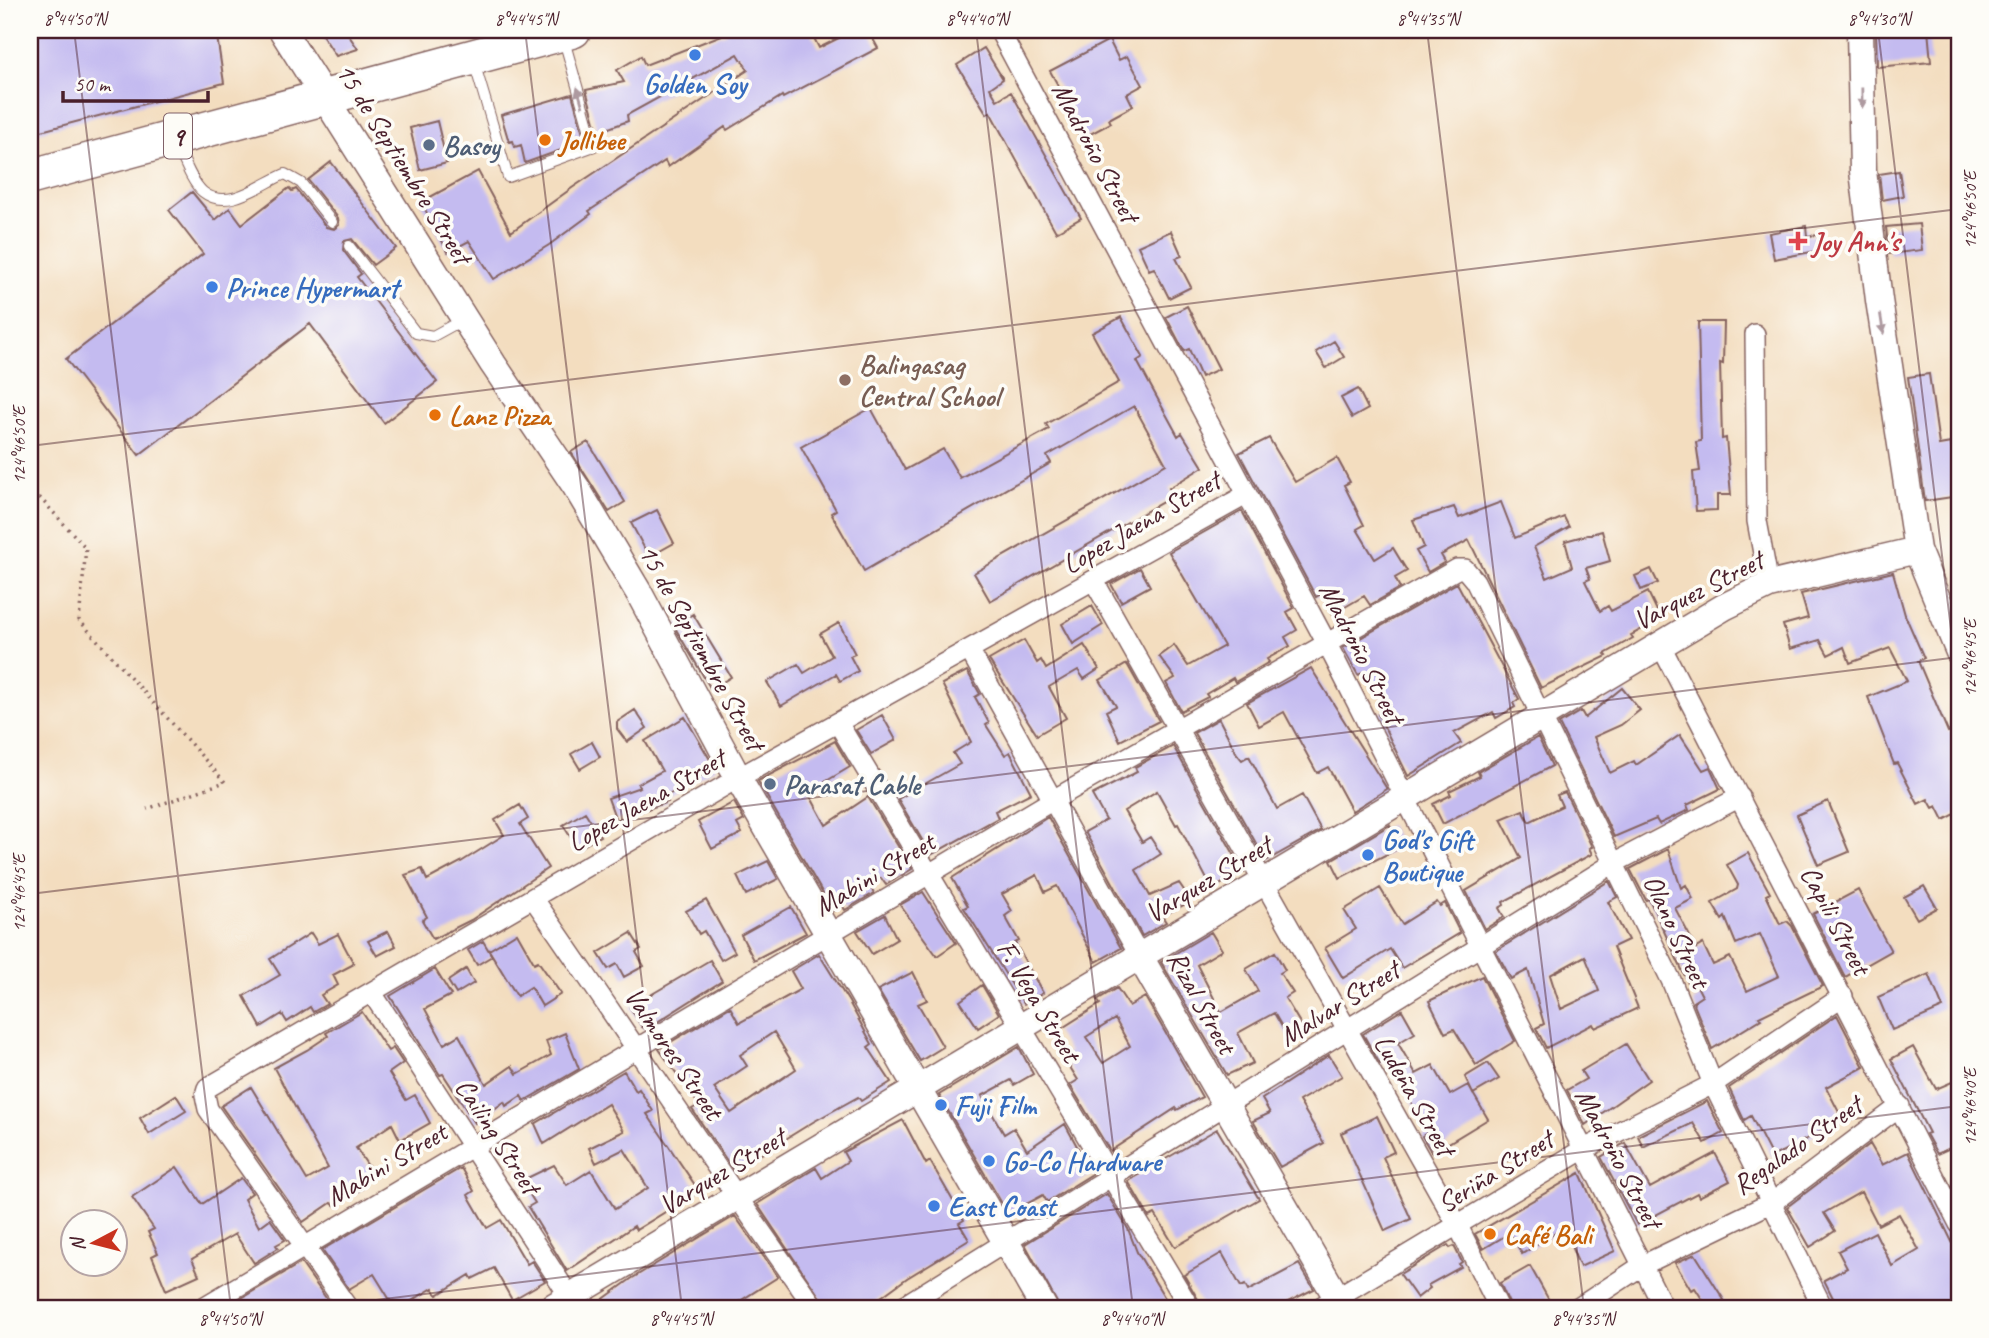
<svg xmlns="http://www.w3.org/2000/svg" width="1989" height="1338" font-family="Caveat,sans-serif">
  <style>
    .building { fill: #c4bbf0; fill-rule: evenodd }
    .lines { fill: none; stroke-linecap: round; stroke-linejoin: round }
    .lane-casing { stroke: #85625f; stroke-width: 12 }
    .street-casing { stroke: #85625f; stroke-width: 22 }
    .secondary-casing { stroke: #85625f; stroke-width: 29 }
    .highway-casing { stroke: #85625f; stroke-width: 38 }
    .path { stroke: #85625f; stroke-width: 3.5; stroke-dasharray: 2 5; stroke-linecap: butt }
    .lane { stroke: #fff; stroke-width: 10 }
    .street { stroke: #fff; stroke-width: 19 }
    .secondary { stroke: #fff; stroke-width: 26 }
    .highway { stroke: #fff; stroke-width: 35 }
    .oneway { fill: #ae9aa0 }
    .ticks { fill: none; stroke: #4a1f2b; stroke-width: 2; stroke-opacity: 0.45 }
    .shop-dot { fill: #3f7fe0; stroke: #fdfcf7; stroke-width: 2.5 }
    .food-dot { fill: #e8710a; stroke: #fdfcf7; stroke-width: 2.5 }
    .service-dot { fill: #5c6f8a; stroke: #fdfcf7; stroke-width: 2.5 }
    .health-dot { fill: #e0444e; stroke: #fdfcf7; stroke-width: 2.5 }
    .education-dot { fill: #8d6e63; stroke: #fdfcf7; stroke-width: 2.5 }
    .labels { text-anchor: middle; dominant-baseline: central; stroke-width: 7; stroke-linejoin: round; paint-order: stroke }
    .shield { fill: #fdfcf7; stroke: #806168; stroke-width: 2 }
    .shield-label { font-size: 26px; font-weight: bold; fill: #4a1f2b }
    .shop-label { font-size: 28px; font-weight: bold; fill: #366cbe; stroke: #fdfcf7; text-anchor: start }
    .food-label { font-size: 28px; font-weight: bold; fill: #c56008; stroke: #fdfcf7; text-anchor: start }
    .service-label { font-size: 28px; font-weight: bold; fill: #4e5e75; stroke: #fdfcf7; text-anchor: start }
    .street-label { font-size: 28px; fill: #4a1f2b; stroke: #fdfcf7 }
    .health-label { font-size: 28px; font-weight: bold; fill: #be3a42; stroke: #fdfcf7; text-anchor: start }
    .education-label { font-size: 28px; font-weight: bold; fill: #785e54; stroke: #fdfcf7; text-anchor: start }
    .neatline { fill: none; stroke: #4a1f2b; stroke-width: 2.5 }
    .ticks-label { font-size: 18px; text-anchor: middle; fill: #4a1f2b }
  </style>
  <rect width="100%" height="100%" fill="#fdfcf7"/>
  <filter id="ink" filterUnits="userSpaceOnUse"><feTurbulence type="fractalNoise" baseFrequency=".0143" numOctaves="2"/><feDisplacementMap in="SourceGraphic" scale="14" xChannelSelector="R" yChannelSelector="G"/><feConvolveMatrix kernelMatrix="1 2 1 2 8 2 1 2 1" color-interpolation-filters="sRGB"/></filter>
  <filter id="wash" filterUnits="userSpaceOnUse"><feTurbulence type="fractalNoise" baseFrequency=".00686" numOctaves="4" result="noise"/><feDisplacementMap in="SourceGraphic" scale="28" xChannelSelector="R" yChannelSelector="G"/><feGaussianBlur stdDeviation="1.57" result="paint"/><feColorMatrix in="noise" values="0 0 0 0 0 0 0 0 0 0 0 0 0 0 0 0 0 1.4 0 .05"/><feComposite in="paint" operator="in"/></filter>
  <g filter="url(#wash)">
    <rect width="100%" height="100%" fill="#f3ddbf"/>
    <g id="blocks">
      <path class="building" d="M30,30h186l8,53 -194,51z
        M319,30h26l13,19 -22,7z
        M725,30h85l9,18 36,-18h13l10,18 -95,50 -1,-2 -55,34 -2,-3 -57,40 -3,-6 -76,50 2,3 -42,31 -55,34 -25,-38 -21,11 -27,-50 57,-31 33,61 61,-44 176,-118 -10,-16 -111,61 1,6 -30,11 -12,-42 38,-8 -7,-12 24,-14 4,9 82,-32z
        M1876,30h52l3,32 -54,5z
        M1109,40l10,20 8,-4 16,29 -16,9 6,12 -24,13 2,4 -30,16 -10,-20 4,-3 -25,-45z
        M984,48l19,31 -13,9 7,12 14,-8 70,126 -25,14 -66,-120 -3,2 -30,-49z
        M572,94l12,43 -8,2 2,5 -53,19 -4,-18 -6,2 -2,-6 -4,1 -8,-27z
        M437,121l10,42 -27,7 -10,-42z
        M331,162l65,86 -23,17 -21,-26 -8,2 -1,9 18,24 -4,3 80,105 -53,41 -74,-99 -171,131 -73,-96 137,-105 -34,-44 23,-18 23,28 15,-12 12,16 47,-36 3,3 4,-2 30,38 8,2 5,-4 -1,-7 -30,-38z
        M1899,171l4,25 -21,4 -3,-26z
        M1919,224l3,26 -33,4 -3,-27z
        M1806,226l1,10 12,-1 3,15 -48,9 -5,-26z
        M1171,231l11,25 -6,2 15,29 -22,11 -15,-30 -5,2 -11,-24z
        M1187,306l32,63 -18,8 -12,-28 -5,2 -18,-34z
        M1121,317l22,40 -6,4 41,75 4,-3 21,34 -34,21 4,8 -183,105 -16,-28 192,-109 -32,-58 -87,50 4,7 -187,108 -33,-58 5,-3 -35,-63 70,-39 34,62 38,-21 17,29 89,-49 -3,-5 73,-42 -27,-49z
        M1698,322h26l-1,42 -3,-1 2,76 4,-1 5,57h-14v15l-21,1 -3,-39 7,-1 -4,-29 5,-1z
        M1334,341l10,16 -18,11 -10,-16z
        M1929,374l10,71 12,-2 8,53 -34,5 -17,-124z
        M1358,389l10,20 -16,9 -11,-20z
        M1269,438l26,44 42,-24 13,24 -6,3 20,40 -7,4 18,30 18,-11 14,23 -12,7 5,10 -30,17 -6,-9 -31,18 -12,-20 -5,3 -77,-144z
        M588,442l37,60 -16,10 -38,-60z
        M1501,502l14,36 49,-21 5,10 -35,20 13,31 25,-11 -7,-26 37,-10 8,30 -24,7 4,11 -5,2 15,30 8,-5 3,5 37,-19 13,27 -30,16 2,3 -28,16 2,2 -66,32 -72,-148 -28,15 4,7 -17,10 -12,-21 8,-4 -11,-27 41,-13 5,11z
        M657,510l17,33 -25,14 -18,-34z
        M1242,511l52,97 -7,4 10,18 -12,7 5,9 -23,13 2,3 -34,20 -2,-4 -27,16 2,3 -27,14 -15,-28 9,-5 -16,-22 15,-11 14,21 36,-20 -55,-94z
        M1140,568l10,18 -29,16 -10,-18z
        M1651,569l7,14 -17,7 -6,-14z
        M1893,572l12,43 19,43 -6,3 30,71 3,-1 8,18v63l-15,8 -7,-14 -4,2 -5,-9 -10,5 -21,-41 -3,1 -26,-67 39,-16 -17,-33 -40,15 -6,-16 -16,8 -8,-15 -30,9 -7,-24 25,-7 -7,-24z
        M1457,583l62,116 -6,4 2,4 -19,11 -3,-6 -39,21 7,10 -53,33 -30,-62 11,-5 -24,-37 -7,3 -15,-27z
        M1092,606l11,19 -30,19 -11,-20z
        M693,614l38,63 -20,12 -37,-63z
        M839,623l16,31 -5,2 8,15 -18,10 -4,-7 -55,32 -14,-24 31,-18 6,9 28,-17 -12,-22z
        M1024,640l13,23 4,-3 5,9 38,-24 15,24 -15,10 -6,-9 -29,17 17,31 -29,17 -48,-75z
        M1127,664l32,57 -39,20 -14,-30 10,-5 -16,-26z
        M1311,668l76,121 -35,22 -24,-44 -11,6 -33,-61 -25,14 -12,-23z
        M967,671l13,23 -5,3 14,26 -3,2 19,30 5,-3 21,41 -36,18 3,7 -67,37 -33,-56 62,-35 -7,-11 18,-11 -29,-58z
        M1622,688l18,22 -19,15 -27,12 16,36 24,-12 2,4 44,-30 23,35 7,-3 10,22 -33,16 2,5 -30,14 -3,-5 -42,18 -55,-113 22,-13 4,7z
        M635,710l12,18 -20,14 -10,-13v-7z
        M882,715l14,25 -25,14 -15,-24z
        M685,717l30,51 -50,29 3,5 -52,18 -8,-22 32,-11 -2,-3 24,-13 -17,-30z
        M1219,719l18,35 5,6 7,-4 28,53 25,-14 19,35 -55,31 -72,-128z
        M1538,737l14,29 -109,58 -10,-20 18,-9 -2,-4 31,-15 -2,-4z
        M835,741l15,26 -42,25 18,33 42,-28 44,72 -26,16 -5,-7 -12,7 5,8 -29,17 -3,-5 -9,6 -75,-130z
        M592,742l8,15 -20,12 -9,-15z
        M1173,746l71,126 -32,17 -34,-65 -2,1 -19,-34 -33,20 18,31 8,-5 11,17 -25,16 14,26 29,-13 9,13v7l-26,13 4,6 -24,14 -57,-104 21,-12 -14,-25 45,-23 -2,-5z
        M1565,792l27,55 -3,1 3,6 -89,48 1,3 -5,3 5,9 -19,12 -19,-38 55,-33 -20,-39 22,-9 6,12 33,-16 -5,-11z
        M1828,801l21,51 -31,13 -21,-50z
        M734,802l10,18 -7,4 5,9 -30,16 -14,-27z
        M520,805l8,14 -8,5 28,44 -77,52 -38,19 -11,-19 5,-3 -22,-42 17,-6 5,11 34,-18 43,-27 -9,-15z
        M585,812l15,24 -22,13 -15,-24z
        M1048,817l73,131 -25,14 -39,-76 -12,6 -8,-17 -35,19 10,17 -7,5 14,25 -4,2 28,50 -19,11 -60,-96 4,-2 -16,-28z
        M1390,825l11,22 -61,31 -9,-18z
        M1668,849l13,39 5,-3 7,14 -18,9 21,40 7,-4 10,21 17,-8 17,34 32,-15 -19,-42 -24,10 -11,-27 -3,3 -10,-17 25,-14 1,-4 -11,-20 21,-12 22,40 -4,2 14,29 7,-3 5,5 31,60 -64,31 2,2 -49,30 -19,-47 9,-6 -7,-14 -6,3 -40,-86 -3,1 -16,-31z
        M768,861l10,18 -32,16 -9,-19z
        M1609,881l8,16 -9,5 20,38 -15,7 25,61 -43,20 -2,-4 -47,24 -10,-20 8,-4 -16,-54 -17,9 -15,-28zM1585,956l14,35 -38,18 -11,-34z
        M1924,886l13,22 -20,11 -13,-22z
        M1380,888l22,36 35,-22 3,4 5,-3 15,30 -58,35 -12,-19 -47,29 -18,-30 31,-19 -12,-19z
        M1858,890l33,61 -46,26 -32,-63z
        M923,892l33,51 -19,13 -37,-51z
        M706,900l29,52 -14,8 -17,-29 -5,3 -13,-23z
        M791,907l15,26 -52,27 -13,-25z
        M885,915l12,24 -25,15 -15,-23z
        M388,931l8,15 -19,10 -9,-15z
        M1211,932l11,18 -25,15 24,47 37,-21 -12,-22 29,-17 10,18 -5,3 13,20 -8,5 18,30 -15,9 -14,-24 -36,20 15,30 -26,12 -66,-113z
        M311,933l7,11 20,-10 16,30 -21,11 5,10 -17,10 6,9 -14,8 -3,-5 -23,15 -5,-8 -21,13 -17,-31 36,-21 -10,-16z
        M517,933l17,30 4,-2 23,33 -19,12 -11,-19 -14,9 -28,-46z
        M631,933l10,16 -5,3 8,14 -20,11 -7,-13 -9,5 -10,-16z
        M483,941l9,15 -15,9 -9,-15z
        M819,954l30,48 23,42 -4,3 23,35 -30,19 -3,-4 -45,25 -79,49 -42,-62 7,-4 -40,-56 71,-42 9,16 62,-34 -10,-18zM774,1032l22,37 -65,44 -17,-25 33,-22 -7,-11z
        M710,960l12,21 -76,48 -4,-2 -12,-20z
        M435,969l16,26 -26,14 19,35 15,-9 27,49 26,-18 5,8 34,-19 -5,-14 19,-8 14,36 -55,32 -3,-5 -15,10 -2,-4 -29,21 -32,-49 -3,1 -50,-79z
        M466,969l8,14 -18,11 -8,-13z
        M913,972l14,28 -9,4 25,43 -23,14 -42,-71z
        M1929,974l14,34 -51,22 -14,-33z
        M1482,976l33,65 -39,24 -22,-36 -9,4 -16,-32z
        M982,985l17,29 -21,14 -18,-27z
        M1117,988l12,18 16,-9 57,100 -25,13 -1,-2 -66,43 -40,-66 8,-5 -15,-24 6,-4 -13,-20 44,-28 -3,-4zM1115,1019l15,27 -27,17 -17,-26z
        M1402,1010l13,23 -17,10 18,31 17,-9 17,30 18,-10 20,34 -56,34 -10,-17 5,-3 -38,-74 -9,5 -17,-30z
        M362,1012l26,39 5,-3 10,15 -14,10 17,27 9,-5 15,28 -30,17 -8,-16 -36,24 16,24 -13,9 4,7 -27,18 -5,-3 -28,19 -82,-116 30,-19 56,93 21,-12 -54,-100 33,-18 21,-14 -2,-3z
        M1837,1015l27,52 -38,20 17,33 -71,37 -21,-41 -7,4 -15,-32z
        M1626,1044l23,36 -64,45 -18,-35 19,-11 -5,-8z
        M1019,1047l14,27 -19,11 -3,-5 -29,16 22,38 10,-6 13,22 38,-26 27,50 -45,28 -4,-7 -35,19 -69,-119z
        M1913,1047l23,42 23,-10v65l-22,10 -11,-20 3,-1 -38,-74z
        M1329,1055l13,21 -43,25 25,42 -44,24 -27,-46 17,-8 -8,-14z
        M1488,1063l11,16 -26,15 -8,-17z
        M624,1071l12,20 3,-2 14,22 -6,3 52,77 -63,39 -2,-4 -67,45 -39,-64 7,-4 -14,-22 33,-16 13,20 24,-15 24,39 33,-21 -24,-39 -28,14 -7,-15 35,-17 -16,-27 -64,40 -9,-20z
        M176,1095l10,16 -37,23 -9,-16z
        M1707,1101l16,32 -18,10 -12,-20 -50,24 -5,-11z
        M1377,1116l17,36 -11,5 28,62 -26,12 -44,-98z
        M903,1120l23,44 4,-3 34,59 -5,3 10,17 -62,38 -41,30h-39l-70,-104 59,-36 6,10 26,-17 -5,-9z
        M1217,1129l42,70 -84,48 -20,-33 -6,3 -21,-36z
        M1625,1143l25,45 65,-35 15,28 -31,16 -2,-4 -60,32 -36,-68z
        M1870,1144l12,21 26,-13 51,104v52h-78l-5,-8 -14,8h-24l-14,-28 23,-12 -9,-17 37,-19 17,34 27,-16 -20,-36 -21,11 -17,-33 -37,21 11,18 -25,16 -23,-40z
        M177,1167l25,37 39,-26 11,15 -8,6 15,28 11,-8 15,21 -9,5 2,3 -24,15 -19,-29 -43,25 7,16 -33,15 -14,-34 6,-3 -10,-21 6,-3 -22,-32z
        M461,1168l13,23 -6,4 19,33 14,-8 26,44 5,-3 13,20 -33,19 -18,-32 -22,11 -2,-4 -33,20 -4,-7 -33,20h-5l-21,-34 -25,15 -27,-39z
        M1580,1173l35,78 -35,16 -17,-39 -41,26 -12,-21 -27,16 -8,-15z
        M1107,1194l21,35 9,23 34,56h-111l-35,-64z
        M735,1216l43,61 -49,31h-138l40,-29z
        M1448,1245l2,3 4,-2 8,16 -3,2 2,3 -33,18 2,3 -13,10 -17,-24z
        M1222,1253l19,34 4,-2 3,6 51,-27 15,25 -38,19h-73l-19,-33z
        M1695,1254l29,46 -13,8h-3l-13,-20 -4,2 -16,-27z
        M301,1263l32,45h-108z
        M1530,1266l20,36 -12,6h-27l-11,-25z"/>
    </g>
  </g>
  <g filter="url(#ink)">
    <use href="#blocks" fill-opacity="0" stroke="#85625f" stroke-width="2"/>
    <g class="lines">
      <defs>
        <path id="lane" d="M474,62l34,115 86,-31 -30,-106
          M176,143c7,14 15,39 27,49 25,20 58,-8 82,-18l16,9 31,39
          M349,246l67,87 17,3 31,-17"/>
        <path id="street" d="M999,30l327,612 338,666
          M1755,334l2,187 12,64
          M1094,581l364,645 41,82
          M1660,644l299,580
          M970,651l170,306
          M838,723l352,585
          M533,898c95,136 185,275 282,410
          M372,993l205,315
          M202,1308l851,-508 404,-231h8l10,12 196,399 42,104 110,224
          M348,1308l-140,-199 -3,-14 2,-7 531,-310 508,-283
          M900,1308l714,-445 126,-66
          M1319,1308l263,-158 131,-66 130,-88
          M1578,1308l65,-43 130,-63 127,-96"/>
        <path id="secondary" d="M282,30l211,334 83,123 63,106 99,185 306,530
          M1860,30l3,141 16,129 38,250 42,102
          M1140,957l203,351
          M551,1308l1173,-701 45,-22 148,-35"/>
        <path id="highway" d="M30,177l543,-147"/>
      </defs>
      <use href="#lane" class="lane-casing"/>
      <use href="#street" class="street-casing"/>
      <use href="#secondary" class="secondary-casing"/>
      <use href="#highway" class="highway-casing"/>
      <path class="path" d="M30,487l56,61 -7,72 146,162 -78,27"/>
      <use href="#lane" class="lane"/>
      <use href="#street" class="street"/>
      <use href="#secondary" class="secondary"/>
      <use href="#highway" class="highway"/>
    </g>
    <defs><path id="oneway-solid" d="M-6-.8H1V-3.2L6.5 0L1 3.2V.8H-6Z" transform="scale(1.75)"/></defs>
    <g class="oneway">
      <use href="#oneway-solid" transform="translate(580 97) rotate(-106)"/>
      <use href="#oneway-solid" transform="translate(1862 98) rotate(89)"/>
      <use href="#oneway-solid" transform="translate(1882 324) rotate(81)"/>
    </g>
  </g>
  <path class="ticks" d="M74,30l157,1278M525,30l157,1278M976,30l157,1278M1427,30l157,1278M1878,30l81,665M30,446l1929,-237M30,894l1929,-237M311,1308l1648,-202"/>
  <g class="shop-dot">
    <circle cx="695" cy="55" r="7"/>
    <circle cx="212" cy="287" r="7"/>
    <circle cx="1368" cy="855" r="7"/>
    <circle cx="941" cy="1105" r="7"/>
    <circle cx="989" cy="1161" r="7"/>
    <circle cx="934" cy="1206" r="7"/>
  </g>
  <g class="food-dot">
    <circle cx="545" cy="140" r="7"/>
    <circle cx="435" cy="415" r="7"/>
    <circle cx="1490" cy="1234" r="7"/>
  </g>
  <g class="service-dot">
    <circle cx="429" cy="145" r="7"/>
    <circle cx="770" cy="784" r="7"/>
  </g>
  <path class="health-dot" d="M1794.5 230.5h7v7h7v7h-7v7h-7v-7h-7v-7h7z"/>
  <circle class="education-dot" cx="845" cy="380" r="7"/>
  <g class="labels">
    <rect class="shield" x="164" y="113.5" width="28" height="45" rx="5"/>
    <g class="shield-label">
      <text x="178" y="136">9</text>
    </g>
    <g class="shop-label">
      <text x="695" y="83" text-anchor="middle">Golden Soy</text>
      <text x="226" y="287">Prince Hypermart</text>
      <text x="1382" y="839">God's Gift<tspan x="1382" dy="32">Boutique</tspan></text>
      <text x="955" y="1105">Fuji Film</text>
      <text x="1003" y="1161">Go-Co Hardware</text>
      <text x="948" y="1206">East Coast</text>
    </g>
    <g class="food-label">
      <text x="559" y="140">Jollibee</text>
      <text x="449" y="415">Lanz Pizza</text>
      <text x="1504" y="1234">Café Bali</text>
    </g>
    <g class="service-label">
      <text x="443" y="145">Basoy</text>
      <text x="784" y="784">Parasat Cable</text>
    </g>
    <g class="street-label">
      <text transform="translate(1096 152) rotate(62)">Madroño Street</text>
      <text transform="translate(404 163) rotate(58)">15 de Septiembre Street</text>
      <text transform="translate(1141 522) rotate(-30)">Lopez Jaena Street</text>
      <text transform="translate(1698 590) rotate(-27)">Varquez Street</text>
      <text transform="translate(702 647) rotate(61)">15 de Septiembre Street</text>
      <text transform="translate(1362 653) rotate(63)">Madroño Street</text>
      <text transform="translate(646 800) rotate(-30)">Lopez Jaena Street</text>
      <text transform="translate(874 874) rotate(-31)">Mabini Street</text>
      <text transform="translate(1208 879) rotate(-31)">Varquez Street</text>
      <text transform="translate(1836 920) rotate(62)">Capili Street</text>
      <text transform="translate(1677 931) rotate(65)">Olano Street</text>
      <text transform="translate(1039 1001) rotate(59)">F. Vega Street</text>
      <text transform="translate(1202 1002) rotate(61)">Rizal Street</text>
      <text transform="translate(1339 1003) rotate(-32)">Malvar Street</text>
      <text transform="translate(674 1053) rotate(56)">Valmores Street</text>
      <text transform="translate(1415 1095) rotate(60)">Ludeña Street</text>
      <text transform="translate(498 1136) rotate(57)">Cailing Street</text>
      <text transform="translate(1797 1145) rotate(-35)">Regalado Street</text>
      <text transform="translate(1619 1158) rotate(62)">Madroño Street</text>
      <text transform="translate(386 1164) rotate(-31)">Mabini Street</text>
      <text transform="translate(722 1171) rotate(-31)">Varquez Street</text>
      <text transform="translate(1495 1171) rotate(-32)">Seriña Street</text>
    </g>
    <g class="health-label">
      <text x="1812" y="241">Joy Ann's</text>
    </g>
    <g class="education-label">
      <text x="859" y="364">Balingasag<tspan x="859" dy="32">Central School</tspan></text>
    </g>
  </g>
  <rect width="1989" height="1338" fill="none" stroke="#fdfcf7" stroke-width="77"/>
  <g transform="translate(94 1243) rotate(263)"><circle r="33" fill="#fdfcf7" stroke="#b5a4a5" stroke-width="2"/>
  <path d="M0-5L12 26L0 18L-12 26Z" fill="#c8321e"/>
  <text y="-10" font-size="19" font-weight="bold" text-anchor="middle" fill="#4a1f2b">N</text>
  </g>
  <path d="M63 91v10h145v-10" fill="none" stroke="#4a1f2b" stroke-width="3.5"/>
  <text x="74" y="91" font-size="21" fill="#4a1f2b" stroke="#fdfcf7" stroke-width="5" paint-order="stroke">50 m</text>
  <rect x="38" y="38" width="1913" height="1262" class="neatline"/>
  <g class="ticks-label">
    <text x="75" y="25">8°44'50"N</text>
    <text x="526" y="25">8°44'45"N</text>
    <text x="977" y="25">8°44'40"N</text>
    <text x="1428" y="25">8°44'35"N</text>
    <text x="1879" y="25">8°44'30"N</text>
    <text transform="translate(1970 210) rotate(-90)" y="6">124°46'50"E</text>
    <text transform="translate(19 445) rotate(-90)" y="6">124°46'50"E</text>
    <text transform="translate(1970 658) rotate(-90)" y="6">124°46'45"E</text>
    <text transform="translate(19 893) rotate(-90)" y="6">124°46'45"E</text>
    <text transform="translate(1970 1107) rotate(-90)" y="6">124°46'40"E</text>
    <text x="230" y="1325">8°44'50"N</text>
    <text x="681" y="1325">8°44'45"N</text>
    <text x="1132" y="1325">8°44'40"N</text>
    <text x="1583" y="1325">8°44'35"N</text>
  </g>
</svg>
